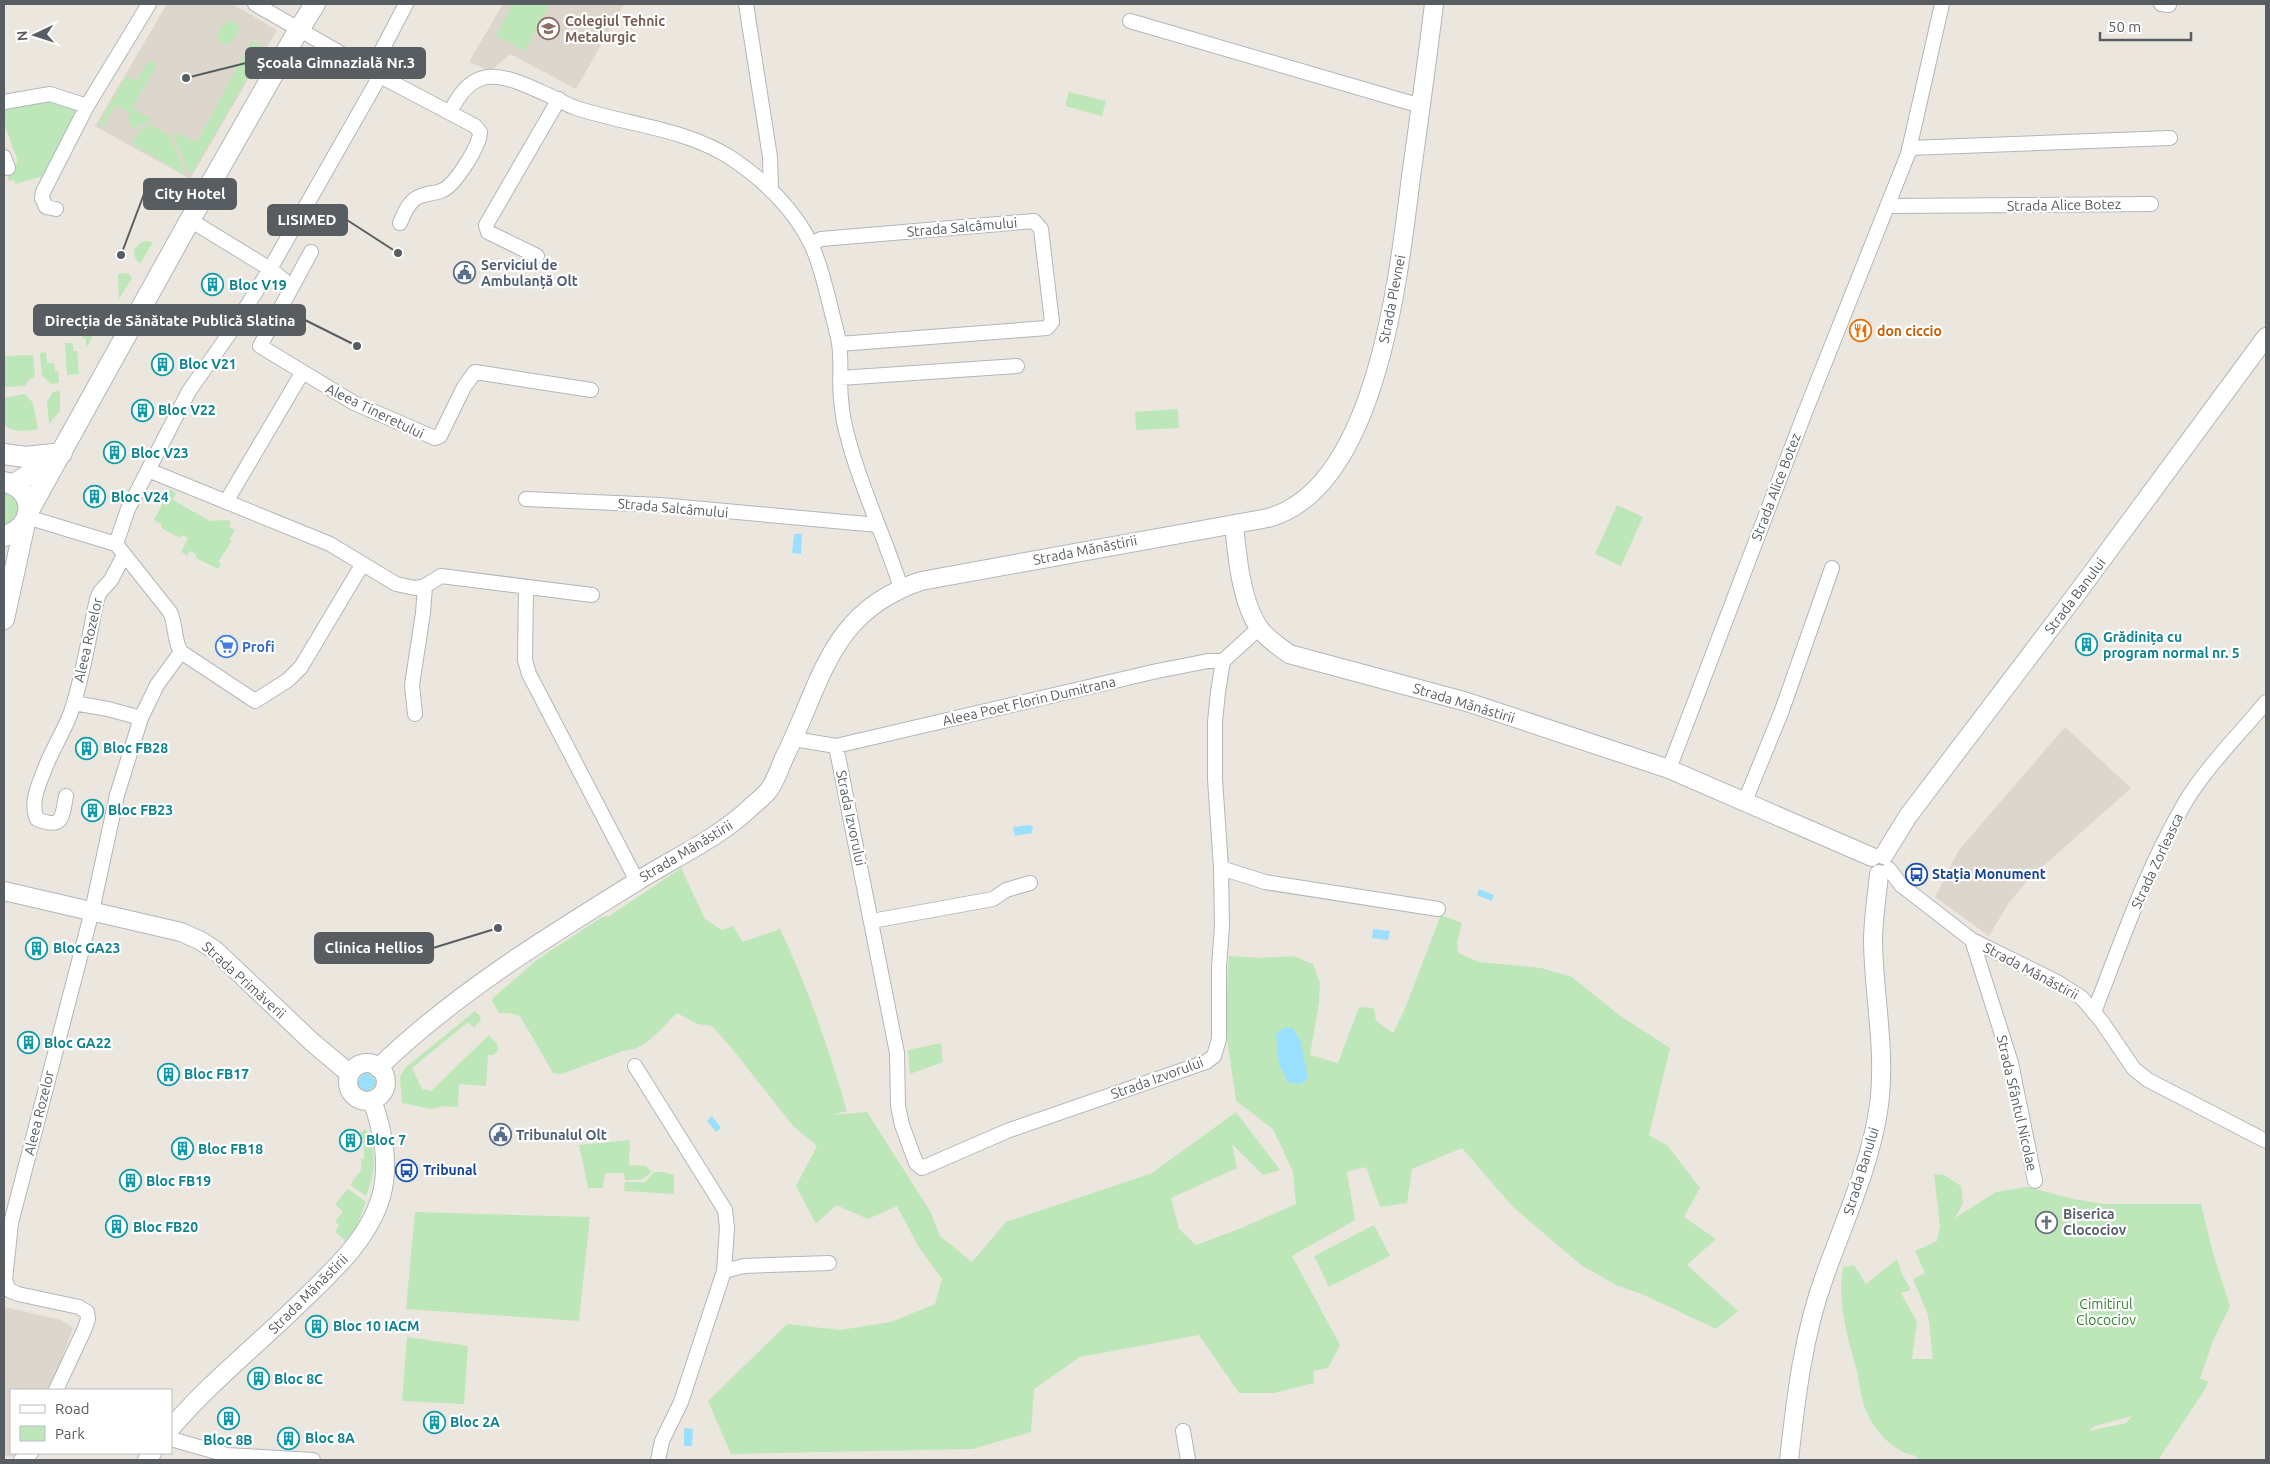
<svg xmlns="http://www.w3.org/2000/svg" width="2270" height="1464" font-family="Ubuntu,sans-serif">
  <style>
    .education { fill: #dcd6cd }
    .green { fill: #bde7b8; fill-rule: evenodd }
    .water { fill: #9bdfff }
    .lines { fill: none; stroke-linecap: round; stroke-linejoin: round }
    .minor-casing { stroke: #b2b6bb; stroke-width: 16 }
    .tertiary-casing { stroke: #b2b6bb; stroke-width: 20 }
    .secondary-casing { stroke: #b0b6bb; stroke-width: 22 }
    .minor { stroke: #fff; stroke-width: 14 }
    .tertiary { stroke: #fff; stroke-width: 18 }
    .secondary { stroke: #fff; stroke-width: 20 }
    .labels { text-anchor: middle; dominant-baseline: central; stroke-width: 4.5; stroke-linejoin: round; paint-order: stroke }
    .education-label { font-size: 14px; font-weight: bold; fill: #785e54; stroke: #fff; text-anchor: start }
    .street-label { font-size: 14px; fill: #575d61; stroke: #fff }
    .service-label { font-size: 14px; font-weight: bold; fill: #4e5e75; stroke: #fff; text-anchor: start }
    .culture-label { font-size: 14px; font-weight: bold; fill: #0d838f; stroke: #fff; text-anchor: start }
    .food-label { font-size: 14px; font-weight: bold; fill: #c56008; stroke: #fff; text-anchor: start }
    .shop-label { font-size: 14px; font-weight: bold; fill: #366cbe; stroke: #fff; text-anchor: start }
    .transit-label { font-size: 14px; font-weight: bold; fill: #164399; stroke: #fff; text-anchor: start }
    .worship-label { font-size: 14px; font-weight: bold; fill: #5b616d; stroke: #fff; text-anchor: start }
    .park-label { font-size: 14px; fill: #33832d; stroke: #fff }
    .leader { fill: none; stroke: #575d61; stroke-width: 2 }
    .callout-dot { fill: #575d61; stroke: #fff; stroke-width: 2 }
    .callout { fill: #575d61; stroke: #575d61; stroke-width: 2 }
    .callout-label { font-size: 15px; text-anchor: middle; font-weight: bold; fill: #fff }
  </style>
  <rect width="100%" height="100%" fill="#ece7de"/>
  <path class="education" d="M167,4h65l45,26 -87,149 -95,-53z
    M503,4h121l-48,85 -66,-35 -19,17 -22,-9z
    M2065,727l66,61 -101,90 -22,26 -19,32 -54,-39 24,-47z
    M4,1307l57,13 12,8 -23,62h-39v63h12l-13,4 -6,-2z"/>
  <path class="green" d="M513,4h37l-25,47 -29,-15z
    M229,21l8,3 2,5 -3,8 -10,9 -7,-4c-4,-9 2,-16 10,-21z
    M252,40l12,9 -72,124 -3,-2 -16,-35 2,-4 22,10z
    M149,60l8,5 -25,43 20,11 -2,3 -17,6 -4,-2 2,-4 -4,-3 3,-6 -14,-8 -13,22 -5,-2 28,-49 10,5z
    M1069,92l37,9 -4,15 -37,-10z
    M45,97l33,9 -35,70 -27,8 -2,-4 -5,1 -3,-9 12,-10 -14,-39v-14z
    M150,125l19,10 17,40 -54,-31 7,-14z
    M146,241l7,1 -13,22 -5,-6 -1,-8 6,-7z
    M128,273l4,5 -13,21 -1,-25z
    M81,309h3l2,5 17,-1 -16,35 -2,-10h-3z
    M65,343h8v8h4l2,23 -12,1z
    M46,352l1,11h7l1,8h3l1,12 -8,1 -9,-8 -2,-23z
    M33,355l2,21 -6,4 -4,6 -21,1v-31z
    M60,391v20l-11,13 -2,-22 6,-10z
    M25,394l8,9 5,26c-12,2 -26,4 -34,-5v-26z
    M1178,409l1,19 -43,2 -1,-18z
    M4,488l16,11 1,18 -17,12z
    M170,489l6,4 -3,7 37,21 18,-1 3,2 -2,5 6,3 -6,10 3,1 -14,21 3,2 -3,5 -22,-11 1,-3 -7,-4 -3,4 -6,-3 7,-14 -6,-3 -2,3 -19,-10 1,-3 -8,-5z
    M1617,505l26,12 -22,49 -26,-12z
    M681,868l24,51 17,11 11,-4 10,16 37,-13c28,58 49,121 67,182l-15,4 35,-3 63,99 10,25 32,26 34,-40 146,-49 84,-61 44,58 -17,5 -31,-31 5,24 -66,30 8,31 17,16 43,-16 57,-25 -3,-32 -20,-43 -37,-28 -11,-76 4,-69 32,2 32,-2 20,8 7,19 -1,20 -9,52 28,8 21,-56 15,1 2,13 17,12 11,-22 37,-96 21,8 -5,20 1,10 21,9 62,6 31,9 47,38 51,33 -21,87 19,11 32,42 -16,29 32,22 -29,26 51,46 -22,18 -72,-34 -28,-10 -35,-20 -68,-58 -51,-59 -50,21 -5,34 -27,4 -14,-40 -19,5 8,48 -63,36 48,89 -12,23 -15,3 1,12 -40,10h-35l-40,-58 -119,22 -46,32 -3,43 -58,17 -242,5 -23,-53 79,-77 53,6 51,-8 44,-18 7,-25 -24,-33 -21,-40 -29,13 -32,-14 -20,19 -20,-38 21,-40 -24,-20 -59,-75 -22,-25 -15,-2 -20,-11c-16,15 -31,37 -54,38l-61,23 -9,-1 -33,-57 -11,-3h-10l-7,-12 1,-3 45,-39 64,-42 7,-1z
    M475,1011l5,5 1,4 -7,8 -6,-6 -56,46 10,21 9,2 58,-56 8,9 1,6 -5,5h-5l-2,31 -27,-2 -1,23 -14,-1 -13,3 -29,-6 -2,-26 5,-9z
    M941,1043l2,19 -33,12 -2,-24z
    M354 1083a12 12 0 1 1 24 0a12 12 0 1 1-24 0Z
    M366,1129c11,24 10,43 0,67l-16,-11 11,-15v-11h3v-15l-4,-11z
    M630,1140l-1,25 17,1 6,6 -11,8h-16l-1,-7h-19l-2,15h-15l-9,-43z
    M654,1172h10l10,3v19l-50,-3 1,-9h20z
    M1934,1174l10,1 17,11 2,17 -8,15 41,-26 32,-5 45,12 32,5h96l12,49 17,53 -17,35 -13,37 8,4 -2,6 -48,72h-240l-2,-4c-28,-5 -49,-34 -55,-61 -2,-9 -2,-18 -5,-27 -9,-34 -19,-65 -13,-101l11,-2 12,19 31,-25 5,15 9,16 -10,3 16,29 -5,37h21l-5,-44 -15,-36 12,-6 -10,-22 22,-10 3,-15zM2132,1416l-6,7 -37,8 6,-5z
    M348,1189l18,13 -12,32 -6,10 -13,-13 4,-5 -4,-5 8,-9 -8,-8z
    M415,1212l175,5 -11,104 -173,-12z
    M1374,1225l16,31 -61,31 -15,-31z
    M407,1337l61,9 -4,58 -62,-3z"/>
  <path class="water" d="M794,534h8l-1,20 -9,-1z
    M1030,825l3,2 -1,6 -17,3 -2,-9z
    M1479,889l15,6 -2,6 -15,-6z
    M1373,929l17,2 -2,9 -16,-2z
    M1284,1028h9l8,14 7,37 -9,5 -11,-2 -9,-17 -3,-32z
    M366,1072l11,10 -11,11 -10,-10z
    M712,1116l9,12 -5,4 -9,-11z
    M686,1428l7,1 -1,17h-8v-17z"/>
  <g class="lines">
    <defs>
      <path id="minor" d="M255,4l125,72 95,50 5,6c0,13 -24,52 -37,58 -5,3 -13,3 -19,5 -14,3 -19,16 -24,28
        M746,4l24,153 1,34
        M2161,4l8,1
        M1130,21l291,85
        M371,71l35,-67
        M4,102l46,-8 37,12
        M450,113c24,-54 56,-37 98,-18 9,4 19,10 28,13 52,17 108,20 155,50 32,21 63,51 80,86 9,19 14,41 19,61 3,13 7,26 9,38 3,19 0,38 2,56 1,13 3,26 7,39 13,51 37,99 53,150
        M1909,148l261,-10
        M4,157l4,11
        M1887,206l264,-2
        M56,209l-10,-2 -4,-9 1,-6 44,-86 62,-102
        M190,220l80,49 22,18
        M811,244l10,-5 213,-18 7,8 11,93 -5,6 -208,16
        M311,252l-51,94 94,57 81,35 5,-2 24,-49 11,-15 116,18
        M537,256l-49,-24 -2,-7 73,-126
        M840,378l177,-12
        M148,470l182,74 66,40 19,4 10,-2 16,-10 151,19
        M526,499l134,6 218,20
        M226,502l76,-129
        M27,517l89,27 54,68c6,12 4,30 11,40l74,49 33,-21 13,-13 61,-102
        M116,544l12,-35 61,-118 43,-61 38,-61 110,-193
        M526,587l-1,73 4,14 108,207
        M74,703l34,6 33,9
        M415,714l-3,-29 11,-72 2,-27
        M794,739l42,7 321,-75 51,-10h15
        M836,746l61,307 1,53 4,19 14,38 6,5 85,-37 199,-69 8,-6 5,-17v-72l3,-42 -1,-57 -6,-89v-57l3,-30 5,-31 36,-33
        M1669,769l135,-354 104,-261 34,-150
        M66,796c-4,21 -3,34 -29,23 -7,-15 1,-33 7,-48 7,-20 20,-39 27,-59 12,-35 18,-76 26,-113l3,-7 11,-12 13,-25
        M1745,801l36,-88 51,-145
        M1221,868l44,14 173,27
        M1889,869l12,16 71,55 85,42 25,16 20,24 32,47 14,11 118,61
        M872,921l121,-22 13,-9 24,-7
        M1972,940l39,123 24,118
        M2094,1012c27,-69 52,-142 89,-206 21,-37 56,-71 83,-104
        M635,1066l90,144 2,18 -3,43 -43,131 -19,39 -4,19
        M724,1271l20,-5 85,-3
        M56,1390l29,-62 3,-9 -1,-7 -8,-5 -61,-13 -9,-4 -4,-10 6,-57 81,-312 25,-116 24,-77 16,-33 24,-33
        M1183,1431l5,29
        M171,1439l56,16 86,5
        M21,1460l10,-7"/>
      <path id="tertiary" d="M1234,524c3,31 7,79 26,105 7,10 19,17 29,25l178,48 202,67 203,88
        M1884,855l24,-39 167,-220 191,-259
        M4,891l177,41 20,9 15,10 96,91 38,32
        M348 1082a19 19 0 1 1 38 0a19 19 0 1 1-38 0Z
        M378,1068c75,-73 169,-131 258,-186 39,-25 82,-43 116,-76 6,-5 12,-10 17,-16 7,-10 11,-23 16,-34 38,-76 44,-144 136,-175l347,-63c110,-30 131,-247 143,-341 8,-58 16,-115 23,-173
        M171,1428c40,-47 90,-86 133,-129 30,-29 65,-61 77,-102 9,-33 2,-66 -9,-97
        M147,1460l5,-7
        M1789,1460c7,-63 14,-125 36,-185 20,-56 46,-111 54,-170 7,-55 -5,-108 -6,-163 0,-23 4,-45 6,-68"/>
      <path id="secondary" d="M4,454l21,3 37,-4
        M4,482c33,6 32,46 0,54
        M14,484l43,-27
        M28,512l162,-292 105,-184 20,-32
        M4,619l21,-96"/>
    </defs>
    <use href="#minor" class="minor-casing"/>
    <use href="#tertiary" class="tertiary-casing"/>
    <use href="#secondary" class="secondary-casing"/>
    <use href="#minor" class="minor"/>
    <use href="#tertiary" class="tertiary"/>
    <use href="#secondary" class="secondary"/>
  </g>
  <defs>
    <symbol id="school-ring" viewBox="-11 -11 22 22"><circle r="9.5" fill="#fff" stroke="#8d6e63" stroke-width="1.5"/><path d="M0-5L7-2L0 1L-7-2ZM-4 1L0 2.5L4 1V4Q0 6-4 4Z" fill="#8d6e63"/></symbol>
    <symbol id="civic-ring" viewBox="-11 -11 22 22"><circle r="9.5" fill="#fff" stroke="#5c6f8a" stroke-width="1.5"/><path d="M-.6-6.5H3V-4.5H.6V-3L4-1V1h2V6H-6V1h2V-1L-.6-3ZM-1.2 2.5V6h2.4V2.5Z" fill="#5c6f8a"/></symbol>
    <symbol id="building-ring" viewBox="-11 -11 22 22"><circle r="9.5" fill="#fff" stroke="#0f9aa8" stroke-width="1.5"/><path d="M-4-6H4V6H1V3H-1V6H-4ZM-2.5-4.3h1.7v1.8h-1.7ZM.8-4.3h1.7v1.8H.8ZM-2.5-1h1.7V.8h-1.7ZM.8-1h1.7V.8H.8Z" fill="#0f9aa8"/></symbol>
    <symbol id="restaurant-ring" viewBox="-11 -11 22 22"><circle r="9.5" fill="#fff" stroke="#e8710a" stroke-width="1.5"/><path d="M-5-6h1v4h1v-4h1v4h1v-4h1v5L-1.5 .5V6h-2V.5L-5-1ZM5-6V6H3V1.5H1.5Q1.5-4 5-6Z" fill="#e8710a"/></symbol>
    <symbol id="supermarket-ring" viewBox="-11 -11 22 22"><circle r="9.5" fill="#fff" stroke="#3f7fe0" stroke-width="1.5"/><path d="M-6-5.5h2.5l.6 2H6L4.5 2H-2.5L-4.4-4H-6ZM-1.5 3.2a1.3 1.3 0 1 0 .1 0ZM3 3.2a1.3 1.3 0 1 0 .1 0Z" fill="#3f7fe0"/></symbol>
    <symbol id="bus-ring" viewBox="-11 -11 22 22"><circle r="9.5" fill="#fff" stroke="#1a4fb4" stroke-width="1.5"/><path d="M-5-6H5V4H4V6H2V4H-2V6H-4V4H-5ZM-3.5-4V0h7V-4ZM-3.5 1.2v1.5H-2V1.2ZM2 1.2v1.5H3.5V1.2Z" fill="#1a4fb4"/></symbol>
    <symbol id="church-ring" viewBox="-11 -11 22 22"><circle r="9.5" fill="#fff" stroke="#6b7280" stroke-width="1.5"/><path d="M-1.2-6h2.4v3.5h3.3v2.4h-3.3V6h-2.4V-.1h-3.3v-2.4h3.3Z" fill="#6b7280"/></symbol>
  </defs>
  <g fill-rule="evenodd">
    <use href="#school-ring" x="536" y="16" width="25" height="25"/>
    <use href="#civic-ring" x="452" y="260" width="25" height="25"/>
    <use href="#building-ring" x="200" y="272" width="25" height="25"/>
    <use href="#restaurant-ring" x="1848" y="318" width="25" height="25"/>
    <use href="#building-ring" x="150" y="352" width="25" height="25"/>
    <use href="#building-ring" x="130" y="398" width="25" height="25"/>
    <use href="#building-ring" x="102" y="440" width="25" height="25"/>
    <use href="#building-ring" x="82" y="484" width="25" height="25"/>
    <use href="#building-ring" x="2074" y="632" width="25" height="25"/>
    <use href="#supermarket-ring" x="214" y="634" width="25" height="25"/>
    <use href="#building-ring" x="74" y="736" width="25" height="25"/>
    <use href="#building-ring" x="80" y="798" width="25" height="25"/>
    <use href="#bus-ring" x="1904" y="862" width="25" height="25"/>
    <use href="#building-ring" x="24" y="936" width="25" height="25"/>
    <use href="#building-ring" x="16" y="1030" width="25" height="25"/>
    <use href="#building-ring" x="156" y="1062" width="25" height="25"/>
    <use href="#civic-ring" x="488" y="1122" width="25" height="25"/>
    <use href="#building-ring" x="338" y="1128" width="25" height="25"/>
    <use href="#building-ring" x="170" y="1136" width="25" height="25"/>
    <use href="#bus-ring" x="394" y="1158" width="25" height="25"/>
    <use href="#building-ring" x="118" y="1168" width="25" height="25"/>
    <use href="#church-ring" x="2034" y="1210" width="25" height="25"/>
    <use href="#building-ring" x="104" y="1214" width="25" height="25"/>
    <use href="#building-ring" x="304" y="1314" width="25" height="25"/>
    <use href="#building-ring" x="246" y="1366" width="25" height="25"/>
    <use href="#building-ring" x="216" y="1406" width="25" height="25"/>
    <use href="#building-ring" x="422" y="1410" width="25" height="25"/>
    <use href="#building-ring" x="276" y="1426" width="25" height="25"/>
  </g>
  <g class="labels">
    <g class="education-label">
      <text x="565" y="21">Colegiul Tehnic<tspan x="565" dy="16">Metalurgic</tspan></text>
    </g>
    <g class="street-label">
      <text transform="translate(2064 205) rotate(-1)">Strada Alice Botez</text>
      <text transform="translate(962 227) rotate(-5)">Strada Salcâmului</text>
      <text transform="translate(1392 299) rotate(-79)">Strada Plevnei</text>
      <text transform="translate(375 411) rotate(26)">Aleea Tineretului</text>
      <text transform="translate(1776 487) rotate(-69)">Strada Alice Botez</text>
      <text transform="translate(673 508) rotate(5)">Strada Salcâmului</text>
      <text transform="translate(1085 550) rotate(-11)">Strada Mănăstirii</text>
      <text transform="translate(2075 596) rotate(-53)">Strada Banului</text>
      <text transform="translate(88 640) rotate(-77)">Aleea Rozelor</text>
      <text transform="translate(1029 701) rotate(-13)">Aleea Poet Florin Dumitrana</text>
      <text transform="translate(1464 703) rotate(17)">Strada Mănăstirii</text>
      <text transform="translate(851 818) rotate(78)">Strada Izvorului</text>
      <text transform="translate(686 851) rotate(-31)">Strada Mănăstirii</text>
      <text transform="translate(2157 861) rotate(-65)">Strada Zorleasca</text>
      <text transform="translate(2031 971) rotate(28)">Strada Mănăstirii</text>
      <text transform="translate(244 980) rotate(42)">Strada Primăverii</text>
      <text transform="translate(1157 1078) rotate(-20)">Strada Izvorului</text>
      <text transform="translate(2017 1103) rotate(77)">Strada Sfântul Nicolae</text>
      <text transform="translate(39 1113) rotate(-76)">Aleea Rozelor</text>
      <text transform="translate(1861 1171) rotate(-73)">Strada Banului</text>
      <text transform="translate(308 1294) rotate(-45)">Strada Mănăstirii</text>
    </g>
    <g class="service-label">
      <text x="481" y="265">Serviciul de<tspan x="481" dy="16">Ambulanță Olt</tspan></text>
      <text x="516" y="1135">Tribunalul Olt</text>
    </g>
    <g class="culture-label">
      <text x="229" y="285">Bloc V19</text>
      <text x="179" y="364">Bloc V21</text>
      <text x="158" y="410">Bloc V22</text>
      <text x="131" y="453">Bloc V23</text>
      <text x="111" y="497">Bloc V24</text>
      <text x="2103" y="637">Grădinița cu<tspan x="2103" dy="16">program normal nr. 5</tspan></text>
      <text x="103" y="748">Bloc FB28</text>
      <text x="108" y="810">Bloc FB23</text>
      <text x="53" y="948">Bloc GA23</text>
      <text x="44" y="1043">Bloc GA22</text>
      <text x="184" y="1074">Bloc FB17</text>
      <text x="366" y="1140">Bloc 7</text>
      <text x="198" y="1149">Bloc FB18</text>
      <text x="146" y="1181">Bloc FB19</text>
      <text x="133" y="1227">Bloc FB20</text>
      <text x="333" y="1326">Bloc 10 IACM</text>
      <text x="274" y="1379">Bloc 8C</text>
      <text x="450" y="1422">Bloc 2A</text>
      <text x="305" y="1438">Bloc 8A</text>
      <text x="228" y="1440" text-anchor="middle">Bloc 8B</text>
    </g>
    <g class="food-label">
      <text x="1877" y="331">don ciccio</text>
    </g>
    <g class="shop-label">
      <text x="242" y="647">Profi</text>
    </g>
    <g class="transit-label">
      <text x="1932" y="874">Stația Monument</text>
      <text x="423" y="1170">Tribunal</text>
    </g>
    <g class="worship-label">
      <text x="2063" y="1214">Biserica<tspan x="2063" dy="16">Clocociov</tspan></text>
    </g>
    <g class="park-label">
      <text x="2106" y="1304">Cimitirul<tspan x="2106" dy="16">Clocociov</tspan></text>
    </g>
  </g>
  <path class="leader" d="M186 78L246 63M121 255L144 194M398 253L347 220M357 346L305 320M498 928L433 948"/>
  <g class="callout-dot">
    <circle cx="186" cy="78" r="5"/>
    <circle cx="121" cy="255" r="5"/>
    <circle cx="398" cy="253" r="5"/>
    <circle cx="357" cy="346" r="5"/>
    <circle cx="498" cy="928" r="5"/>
  </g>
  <g class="callout">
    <rect x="246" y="48" width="179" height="30" rx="5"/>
    <rect x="144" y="179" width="92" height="30" rx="5"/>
    <rect x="268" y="205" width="79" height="30" rx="5"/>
    <rect x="34" y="305" width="271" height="30" rx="5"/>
    <rect x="315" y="933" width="118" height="30" rx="5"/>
  </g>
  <g class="callout-label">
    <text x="336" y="68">Școala Gimnazială Nr.3</text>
    <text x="190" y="199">City Hotel</text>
    <text x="307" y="225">LISIMED</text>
    <text x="170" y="326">Direcția de Sănătate Publică Slatina</text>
    <text x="374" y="953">Clinica Hellios</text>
  </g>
  <rect width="2270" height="1464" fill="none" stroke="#575d61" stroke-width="10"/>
  <rect x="10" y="1389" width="162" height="65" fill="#ffffff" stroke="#bcbec0"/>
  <rect x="20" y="1405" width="25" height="8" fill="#ffffff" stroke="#bcbec0"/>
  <text x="55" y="1414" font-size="15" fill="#575d61">Road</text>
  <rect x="20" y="1426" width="25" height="15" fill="#bde7b8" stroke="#bcbec0"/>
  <text x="55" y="1439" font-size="15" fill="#575d61">Park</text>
  <g transform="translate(35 35) rotate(266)" stroke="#ffffff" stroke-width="4" paint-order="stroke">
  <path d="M0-4L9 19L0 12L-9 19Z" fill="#575d61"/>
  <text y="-8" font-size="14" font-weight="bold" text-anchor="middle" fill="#575d61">N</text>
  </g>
  <path d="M2100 32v8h91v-8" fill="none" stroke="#575d61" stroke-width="2.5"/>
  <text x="2108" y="32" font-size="15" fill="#575d61" stroke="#ffffff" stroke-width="4" paint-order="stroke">50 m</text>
</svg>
